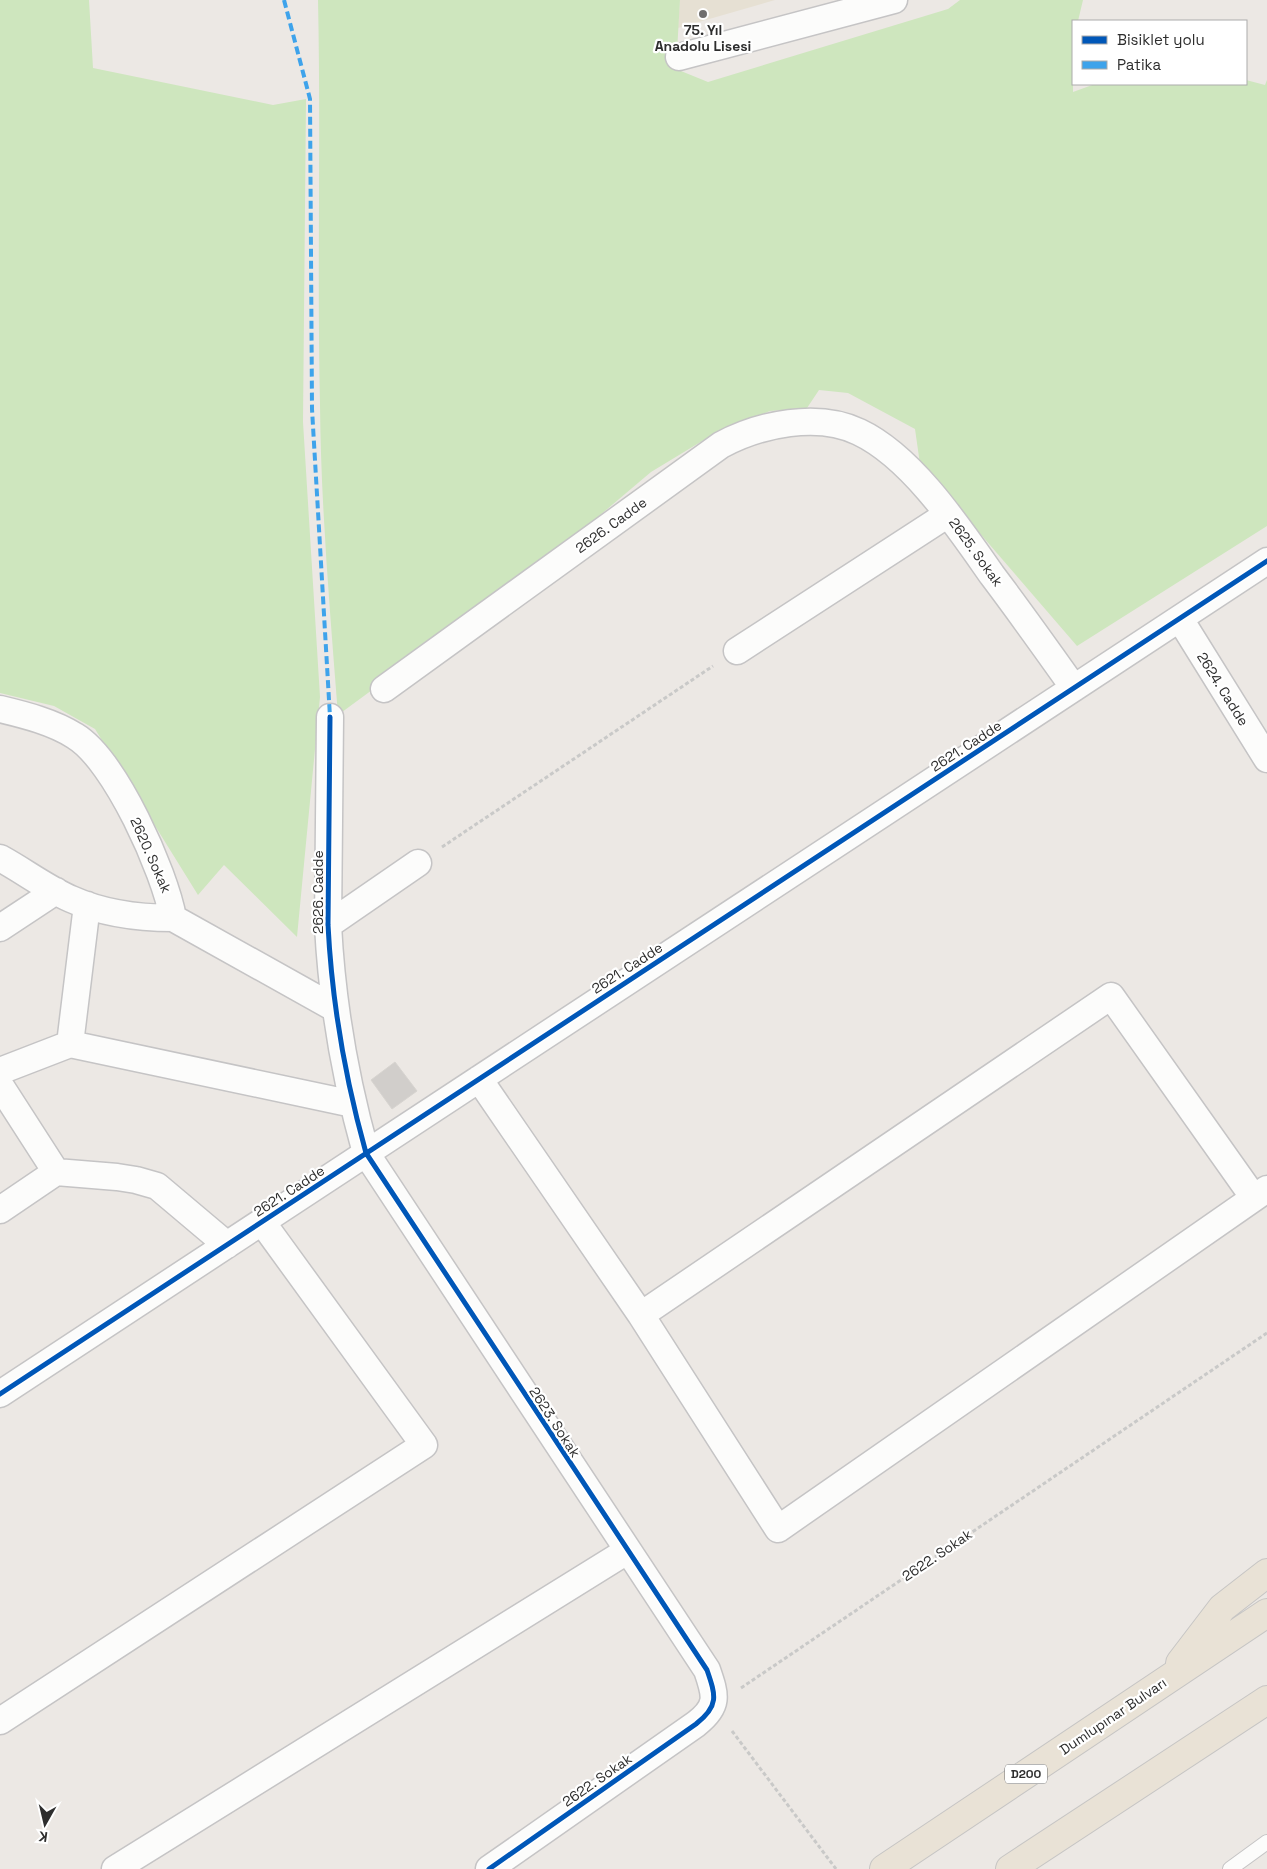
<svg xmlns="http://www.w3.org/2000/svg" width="1267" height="1869" font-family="'Space Grotesk',sans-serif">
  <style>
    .education { fill: #e6e0d3 }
    .green { fill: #cee6be }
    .building { fill: #d1cecb; stroke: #d7d4d0 }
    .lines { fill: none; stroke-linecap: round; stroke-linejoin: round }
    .service-casing { stroke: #c5c4c5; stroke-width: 16 }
    .minor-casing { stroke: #c5c4c5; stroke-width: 29 }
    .trunk-casing { stroke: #c6c5c4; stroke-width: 30 }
    .path { stroke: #c9c9c8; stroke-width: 3; stroke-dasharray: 4 2.5; stroke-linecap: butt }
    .service { stroke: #fcfcfb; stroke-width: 14 }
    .minor { stroke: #fcfcfb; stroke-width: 26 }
    .trunk { stroke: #e9e2d6; stroke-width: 28 }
    .quiet { stroke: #3ea3eb; stroke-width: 4; stroke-dasharray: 8 4; stroke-linecap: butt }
    .cycleway-casing { stroke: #fff; stroke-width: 8 }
    .cycleway { stroke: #0057b8; stroke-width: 5 }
    .poi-dot { fill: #706f6e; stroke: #fff; stroke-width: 2 }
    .labels { text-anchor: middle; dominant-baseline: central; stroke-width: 4.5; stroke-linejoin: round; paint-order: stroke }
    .shield { fill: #fff; stroke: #6d6d6d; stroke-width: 1 }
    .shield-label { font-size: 12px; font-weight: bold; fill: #2e2e2e }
    .poi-label { font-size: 14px; font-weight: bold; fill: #2e2e2e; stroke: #fff }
    .street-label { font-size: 14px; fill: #2e2e2e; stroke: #fff }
  </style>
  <rect width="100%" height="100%" fill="#ece8e4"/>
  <path class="education" d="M680,0h95l-97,28z"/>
  <path class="green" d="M0,0h89l4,68 180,37 33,-6 -3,323 17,275 -23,240 -73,-72 -26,30 -103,-166 -41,-23 -54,-13z
    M318,0h362l-4,69 32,13 240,-73 12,-9h123l-5,21h-5v71l22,-8h151v-4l19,5 2,-5v446l-190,120 -157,-182 -5,-35 -67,-36 -29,-3 -12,18 -37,3 -53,21 -66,40 -117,99 -196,144c-8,-103 -17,-207 -18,-310 -3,-135 1,-270 -2,-405z"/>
  <path class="building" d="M395,1062l22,29 -25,18 -21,-29z"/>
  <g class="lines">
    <defs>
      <path id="service" d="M1230,1869l37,-27"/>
      <path id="minor" d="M679,57l215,-57
        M1180,619l87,140
        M737,651l211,-137
        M384,689l337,-244c39,-21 97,-33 138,-13 53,25 100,96 133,143 28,37 55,75 82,113
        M0,709c25,6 53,13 75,27 40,24 90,136 98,182l163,91
        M330,717l-2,208c4,78 17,153 38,228l341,517c9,26 12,36 -11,54l-207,145
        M0,858c24,13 46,30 71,41 31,14 68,19 102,19
        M328,925l90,-62
        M0,928l56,-37
        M70,1044l17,-139
        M0,1071l70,-27 283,60
        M479,1079l162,236 137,214 489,-340
        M0,1085l56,87 -56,38
        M56,1172l61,5 19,3 21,6 70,59
        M641,1315l470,-319 143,202
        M0,1394l1267,-833
        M0,1721l424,-276 -162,-223
        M115,1869l512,-318"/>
      <path id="trunk" d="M1180,1663l42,-55 45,-35
        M884,1869l383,-256
        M1010,1869l257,-169"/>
    </defs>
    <use href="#service" class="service-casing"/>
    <use href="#minor" class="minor-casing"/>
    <use href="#trunk" class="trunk-casing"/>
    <path class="path" d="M442,847l271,-181
      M741,1688l526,-355
      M732,1731l104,138"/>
    <use href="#service" class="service"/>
    <use href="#minor" class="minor"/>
    <use href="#trunk" class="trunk"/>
    <path class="quiet" d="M284,0l26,99 2,310 18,308"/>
    <defs>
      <path id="cycleway" d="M330,717l-2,208c4,78 17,153 38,228l341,517c9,26 12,36 -11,54l-207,145
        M0,1394l1267,-833"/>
    </defs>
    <use href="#cycleway" class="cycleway-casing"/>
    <use href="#cycleway" class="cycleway"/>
  </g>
  <circle class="poi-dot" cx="703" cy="14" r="5"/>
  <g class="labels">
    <rect class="shield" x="1005" y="1764.5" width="42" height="19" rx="4"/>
    <g class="shield-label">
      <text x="1026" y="1774">D200</text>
    </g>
    <g class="poi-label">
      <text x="703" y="30">75. Yıl<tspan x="703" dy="16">Anadolu Lisesi</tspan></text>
    </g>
    <g class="street-label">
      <text transform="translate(611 525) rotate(-36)">2626. Cadde</text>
      <text transform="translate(976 552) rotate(54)">2625. Sokak</text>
      <text transform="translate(1223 689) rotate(58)">2624. Cadde</text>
      <text transform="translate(966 746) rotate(-33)">2621. Cadde</text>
      <text transform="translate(151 855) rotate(66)">2620. Sokak</text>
      <text transform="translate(318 892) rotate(-90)">2626. Cadde</text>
      <text transform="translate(627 968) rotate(-33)">2621. Cadde</text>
      <text transform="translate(289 1191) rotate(-33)">2621. Cadde</text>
      <text transform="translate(555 1422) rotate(57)">2623. Sokak</text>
      <text transform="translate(937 1555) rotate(-34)">2622. Sokak</text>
      <text transform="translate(1113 1716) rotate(-34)">Dumlupınar Bulvarı</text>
      <text transform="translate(597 1780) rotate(-35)">2622. Sokak</text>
    </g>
  </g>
  <rect x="1072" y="20" width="175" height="65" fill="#ffffff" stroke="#ababab"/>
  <rect x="1082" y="36" width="25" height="8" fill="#0057b8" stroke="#ababab"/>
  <text x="1117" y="45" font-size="15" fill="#2e2e2e">Bisiklet yolu</text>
  <rect x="1082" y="61" width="25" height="8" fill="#3ea3eb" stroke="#ababab"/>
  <text x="1117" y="70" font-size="15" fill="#2e2e2e">Patika</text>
  <g transform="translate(45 1824) rotate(188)" stroke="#ffffff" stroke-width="4" paint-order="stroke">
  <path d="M0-4L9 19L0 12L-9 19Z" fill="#2e2e2e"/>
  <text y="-8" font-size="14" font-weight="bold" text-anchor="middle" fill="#2e2e2e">K</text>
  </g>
</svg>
